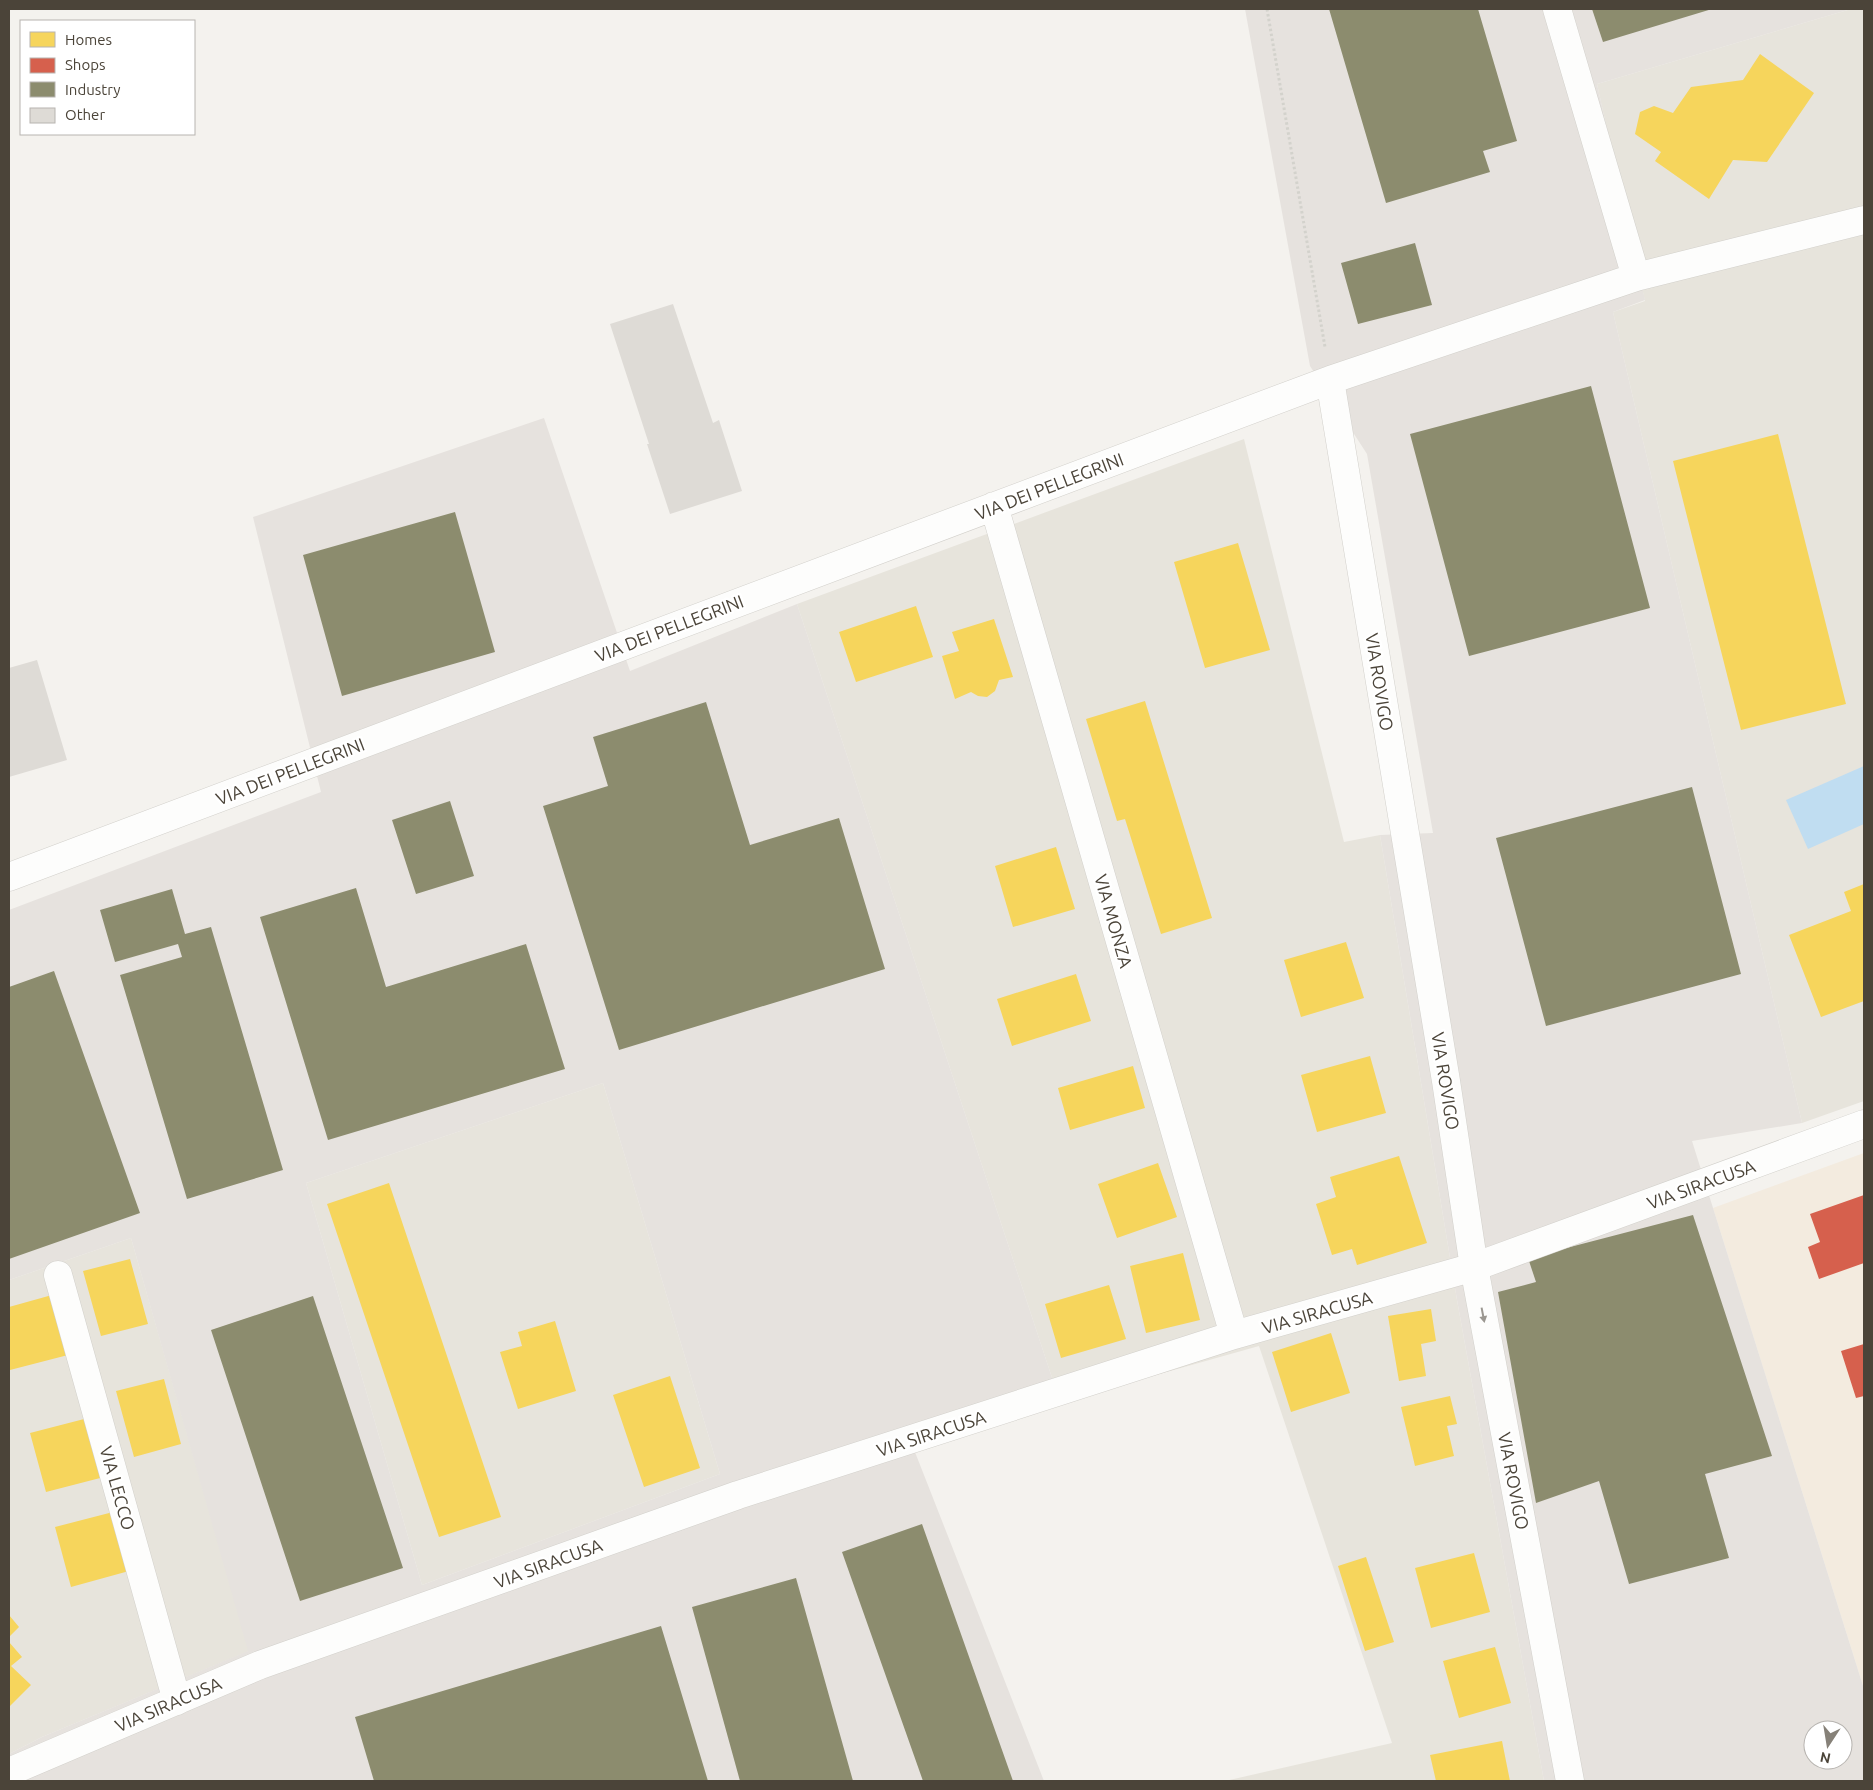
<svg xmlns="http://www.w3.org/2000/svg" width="1873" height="1790" font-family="Ubuntu,sans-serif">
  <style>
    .residential { fill: #e7e4dc }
    .commercial { fill: #f3ebdf }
    .industrial { fill: #e6e2de; fill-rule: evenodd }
    .water { fill: #c0ddf1 }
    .homes { fill: #f6d55c }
    .shops { fill: #d6604d }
    .industry { fill: #8c8c6e }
    .building { fill: #dedbd6 }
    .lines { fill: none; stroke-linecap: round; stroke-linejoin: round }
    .street-casing { stroke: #d2d0cb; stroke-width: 29 }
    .path { stroke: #d3d2cc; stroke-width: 3; stroke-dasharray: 2.5 2.5; stroke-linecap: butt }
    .street { stroke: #fdfdfc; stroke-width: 28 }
    .oneway { fill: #9b9791 }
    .labels { text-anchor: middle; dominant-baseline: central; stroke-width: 5; stroke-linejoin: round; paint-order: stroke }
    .street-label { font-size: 18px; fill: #4b4439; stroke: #fff }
  </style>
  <rect width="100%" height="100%" fill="#f4f2ee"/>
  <path class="residential" d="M1851,9h13v1092l-62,22 -189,-811 32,-11 -48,-217z
    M1244,439l100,403 36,-7 77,465 87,481h-319l167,-38 -133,-397 -199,56 -263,-798z
    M603,1083l117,391 -298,111 -116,-402z
    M131,1238l118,413 -207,86 -33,17v-474z"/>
  <path class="commercial" d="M1864,1153v536l-151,-481z"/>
  <path class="industrial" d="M1245,9h606l-254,75 48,216 -32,12 189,811 -110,18 172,548v92h-320l-87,-481 -77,-465 53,-2 -66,-379 -57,-88zM1813,1730h30v30h-30z
    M544,418l86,253 167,-67 263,798 -147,45 131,334h-1035v-27l33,-17 206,-86 -117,-413 -122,42v-370l312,-118 -68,-275zM603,1083l117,391 -298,111 -116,-402z"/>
  <path class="water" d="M1864,766v58l-56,25 -22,-49z"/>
  <path class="homes" d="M1760,54l54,39 -47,69 -34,-2 -24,39 -54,-38 6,-9 -26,-18 5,-22 14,-6 19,7 18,-26 52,-7z
    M1778,434l68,270 -105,26 -68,-269z
    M1238,543l32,107 -65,18 -31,-106z
    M916,606l17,51 -77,25 -17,-50z
    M994,619l19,58 -14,3 -4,11 -8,6 -9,-1 -7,-4 -16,7 -13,-43 17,-5 -7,-19z
    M1145,701l67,217 -51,16 -36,-115 -8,2 -31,-102z
    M1056,847l19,62 -62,18 -18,-61z
    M1864,884v117l-43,16 -32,-82 62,-24 -7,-19z
    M1346,942l18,56 -63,19 -17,-57z
    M1076,974l15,47 -79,25 -15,-47z
    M1370,1056l16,57 -69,19 -16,-57z
    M1133,1066l12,42 -75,22 -12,-42z
    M1399,1156l28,87 -70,22 -5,-16 -20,6 -16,-51 20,-7 -6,-20z
    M1158,1163l19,54 -60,21 -19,-54z
    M389,1183l112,334 -62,20 -112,-333z
    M1183,1253l17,67 -54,13 -16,-67z
    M130,1259l18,65 -47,12 -18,-65z
    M1109,1285l17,54 -65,19 -16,-54z
    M52,1295l16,60 -58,15 -1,-63z
    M1431,1309l5,32 -15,3 5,32 -27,5 -11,-65z
    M555,1321l21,70 -58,18 -18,-57 22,-6 -4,-14z
    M1331,1333l19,60 -59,19 -19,-60z
    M670,1376l30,92 -56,19 -31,-92z
    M164,1379l17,65 -47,13 -18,-66z
    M1450,1396l7,28 -10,2 7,30 -39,10 -14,-59z
    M88,1418l16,59 -58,15 -16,-59z
    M113,1512l16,59 -58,16 -16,-60z
    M1474,1553l16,59 -59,16 -16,-60z
    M1366,1557l28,85 -29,9 -27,-85z
    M9,1615l10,12 -10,10z
    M9,1642l13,15 -11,9 20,19 -22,22z
    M1495,1647l16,56 -52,15 -16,-57z
    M1502,1741l8,40h-74l-6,-26z"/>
  <path class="shops" d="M1864,1195v68l-45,16 -11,-32 12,-5 -10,-28z
    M1864,1344v52l-8,2 -15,-47z"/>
  <path class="industry" d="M1329,9h149l39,132 -34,10 7,21 -104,31z
    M1592,9h120l-109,33z
    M1415,243l17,62 -74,19 -17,-61z
    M1591,386l59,222 -181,48 -59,-222z
    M455,512l40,140 -153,44 -39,-141z
    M706,702l44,143 89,-27 46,151 -266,81 -76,-244 65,-20 -15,-49z
    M1692,787l49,187 -195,52 -50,-188z
    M450,801l24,75 -58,18 -24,-74z
    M356,888l30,99 140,-43 39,125 -237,71 -68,-223z
    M172,889l13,45 26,-7 72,243 -96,29 -67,-224 62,-18 -4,-13 -63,18 -15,-52z
    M54,971l86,242 -131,46v-272z
    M1693,1215l79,241 -67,18 24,84 -100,26 -30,-103 -63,22 -38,-211 38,-10 -8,-24z
    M313,1296l90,272 -103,33 -89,-271z
    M922,1524l91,257h-90l-81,-229z
    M796,1578l57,203h-113l-48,-174z
    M661,1626l47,155h-334l-19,-64z"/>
  <path class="building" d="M673,304l40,119 6,-3 23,71 -72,23 -23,-70h2l-39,-120z
    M37,660l30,100 -58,17v-109z"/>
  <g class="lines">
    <defs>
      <path id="street" d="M1557,9l79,268
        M1330,380l116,701 28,186 96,514
        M994,506l240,829
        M9,877l1321,-497 306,-103 228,-57
        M58,1275l119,426
        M9,1772l251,-107 478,-170 496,-160 240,-68 390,-143"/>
    </defs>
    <use href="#street" class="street-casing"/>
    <path class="path" d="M1267,9l58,338"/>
    <use href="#street" class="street"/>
  </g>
  <defs><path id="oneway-solid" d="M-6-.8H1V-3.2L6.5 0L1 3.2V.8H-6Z" transform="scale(1.25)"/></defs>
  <use class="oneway" href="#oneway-solid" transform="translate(1483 1315) rotate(79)"/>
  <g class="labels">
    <g class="street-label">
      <text transform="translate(1049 486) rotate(-21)">VIA DEI PELLEGRINI</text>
      <text transform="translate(669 628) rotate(-21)">VIA DEI PELLEGRINI</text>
      <text transform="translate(1380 682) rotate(81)">VIA ROVIGO</text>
      <text transform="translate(290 771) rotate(-21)">VIA DEI PELLEGRINI</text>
      <text transform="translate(1114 921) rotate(74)">VIA MONZA</text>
      <text transform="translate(1446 1081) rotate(81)">VIA ROVIGO</text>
      <text transform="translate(1701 1184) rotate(-20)">VIA SIRACUSA</text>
      <text transform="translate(1317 1312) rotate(-16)">VIA SIRACUSA</text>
      <text transform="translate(931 1433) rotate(-18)">VIA SIRACUSA</text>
      <text transform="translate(1514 1481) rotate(79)">VIA ROVIGO</text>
      <text transform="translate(118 1488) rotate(74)">VIA LECCO</text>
      <text transform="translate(548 1563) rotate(-20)">VIA SIRACUSA</text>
      <text transform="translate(168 1704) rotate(-23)">VIA SIRACUSA</text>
    </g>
  </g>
  <rect width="1873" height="1790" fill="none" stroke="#4b4439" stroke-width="20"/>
  <rect x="20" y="20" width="175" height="115" fill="#ffffff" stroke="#b7b4b0"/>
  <rect x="30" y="32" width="25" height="15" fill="#f6d55c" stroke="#b7b4b0"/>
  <text x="65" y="45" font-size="15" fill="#4b4439">Homes</text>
  <rect x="30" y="58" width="25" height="15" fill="#d6604d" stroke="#b7b4b0"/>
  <text x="65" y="70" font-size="15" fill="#4b4439">Shops</text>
  <rect x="30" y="82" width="25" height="15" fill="#8c8c6e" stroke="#b7b4b0"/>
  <text x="65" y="95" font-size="15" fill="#4b4439">Industry</text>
  <rect x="30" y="108" width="25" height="15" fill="#dedbd6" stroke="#b7b4b0"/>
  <text x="65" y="120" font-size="15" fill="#4b4439">Other</text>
  <g transform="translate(1828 1745) rotate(192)"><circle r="24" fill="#ffffff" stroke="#b7b4b0"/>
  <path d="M0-4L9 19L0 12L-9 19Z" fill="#868178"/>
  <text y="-8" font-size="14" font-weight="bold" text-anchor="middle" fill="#4b4439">N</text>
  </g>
</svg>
